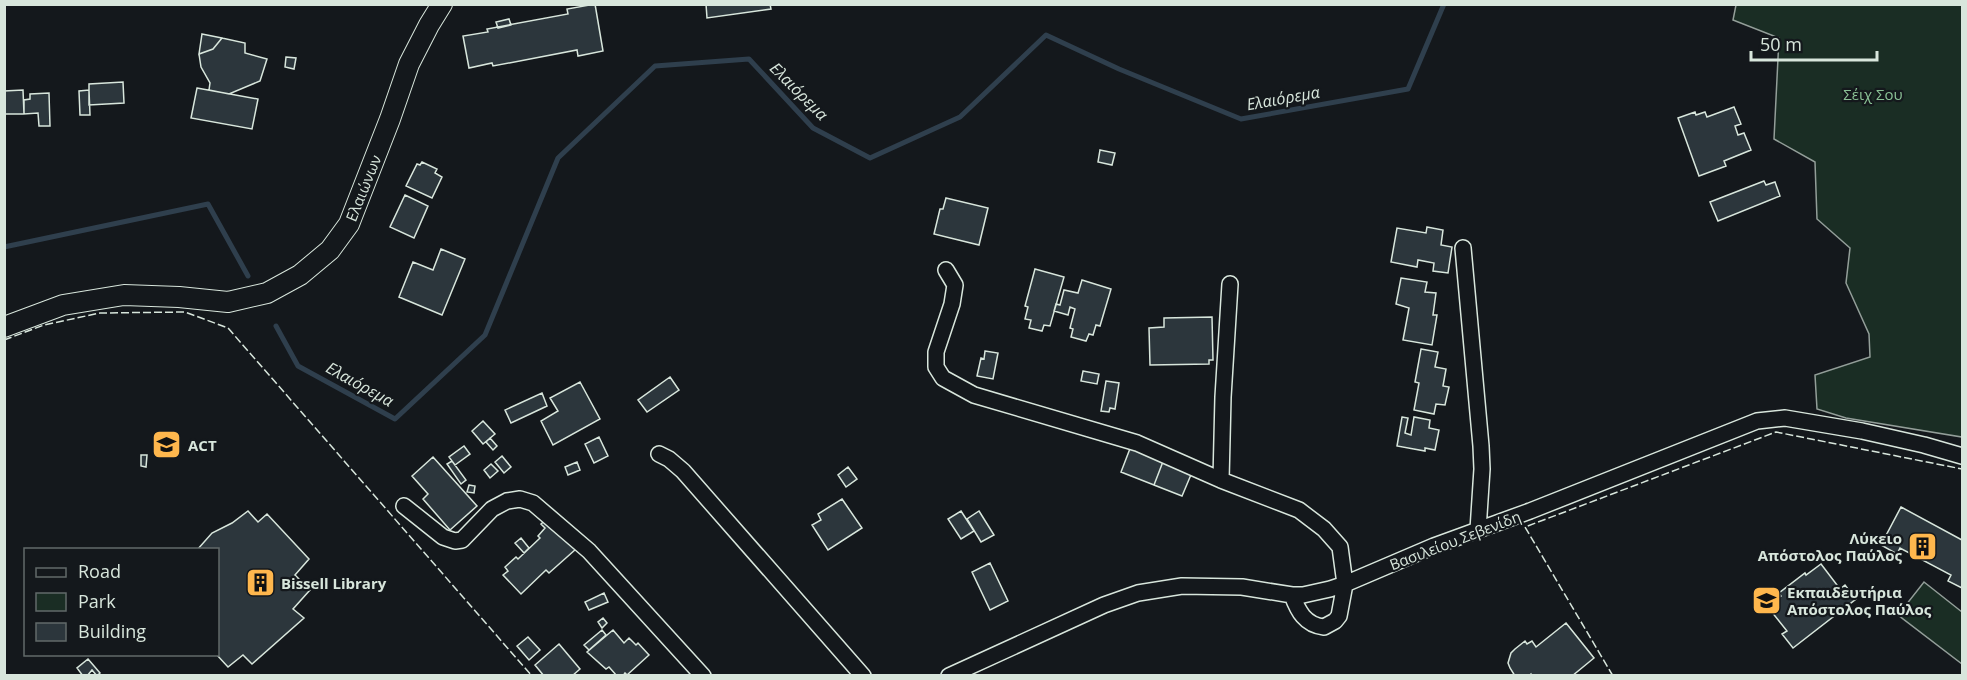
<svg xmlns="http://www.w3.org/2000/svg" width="1967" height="680" font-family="'Open Sans',sans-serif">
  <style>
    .green { fill: #1a2d24; stroke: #939e99; stroke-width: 1.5 }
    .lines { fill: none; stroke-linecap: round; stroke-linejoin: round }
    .stream { stroke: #2f3f4d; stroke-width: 5 }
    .building { fill: #2c363c; stroke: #d8e6dc; stroke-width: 1.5 }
    .minor-casing { stroke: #d8e6dc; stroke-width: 18 }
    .tertiary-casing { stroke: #d8e6dc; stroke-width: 22 }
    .minor { stroke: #14181c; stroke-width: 15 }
    .tertiary { stroke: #14181c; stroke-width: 20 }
    .fence { stroke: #d8e6dc; stroke-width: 1.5; stroke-dasharray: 8 3; stroke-linecap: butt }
    .labels { text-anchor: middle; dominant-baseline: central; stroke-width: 4.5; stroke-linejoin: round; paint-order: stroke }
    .park-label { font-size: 15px; fill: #8ac095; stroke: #14181c }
    .street-label { font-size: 15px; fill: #d8e6dc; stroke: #14181c }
    .poi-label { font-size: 15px; font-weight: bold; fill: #d8e6dc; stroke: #14181c; text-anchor: start }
    .water-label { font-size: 16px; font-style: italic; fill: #d8e6dc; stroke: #14181c }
  </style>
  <rect width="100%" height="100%" fill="#14181c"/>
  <path class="green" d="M1736,5h226v432l-116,-19 -29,-9 -2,-34 55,-18 -1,-23 -23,-51 4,-35 -33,-29 -2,-57 -41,-23 5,-101 -46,-18z
    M1924,582l38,30v52l-64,-49z"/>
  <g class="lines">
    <path class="stream" d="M4,247l204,-43 40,72
      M276,326l22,40 97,53 90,-84 73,-177 97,-92 94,-7 64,69 57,30 90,-41 86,-82 73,34 122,50 167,-30 36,-85"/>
  </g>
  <path class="building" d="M595,4l8,47 -25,5 -1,-6 -84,16 -1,-3 -23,5 -6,-32 25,-4 -1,-3 81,-15 -1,-5z
    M706,4h64l1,5 -64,9z
    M509,19l2,6 -13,3 -2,-6z
    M202,34l20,4 -9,11 -14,5z
    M222,38l23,5v10l22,6 -7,22 -31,13 -20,-4 1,-7 -9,-16 -2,-13 14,-5z
    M286,57l10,1 -2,11 -9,-2z
    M123,82l1,21 -35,2v-21z
    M197,88l61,11 -6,30 -61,-11z
    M23,90l1,24h-20v-23z
    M89,90l1,25h-10l-1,-24z
    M49,93l1,33h-11l-1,-13 -14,1v-14l6,-1v-5z
    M1734,107l7,17 -6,2 3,9 6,-2 7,17 -27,11 2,5 -27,10 -21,-58 17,-6 1,3 9,-3 2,5z
    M1100,150l15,3 -3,12 -14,-3z
    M422,162l15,7 -2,4 7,4 -10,21 -26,-12 11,-22 3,1z
    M1764,181l2,4 9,-3 5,14 -62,25 -8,-19z
    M405,195l23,11 -14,32 -24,-11z
    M946,198l42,10 -9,37 -45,-11 6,-25h3z
    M1427,227l16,3 -2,15 11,2 -4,26 -15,-2 1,-8 -16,-3 -1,7 -26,-5 6,-34 29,5z
    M441,249l24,10 -23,56 -43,-18 14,-35 20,8z
    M1035,269l29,8 -14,49 -6,-1 -2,6 -13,-3 2,-8 -6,-1 3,-12 -3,-1z
    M1401,278l26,4 -2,10 11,1 -3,22h4l-5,30 -29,-5 6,-32 -13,-4z
    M1082,280l29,9 -11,37 -4,-1 -3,10 -4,-1 -3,7 -15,-4 2,-8 -3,-1 5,-19 -5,-2 -2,8 -14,-4 2,-7 4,1 4,-15 14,3z
    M1212,317l1,43h-4v4l-59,1 -1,-37 15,-1v-9z
    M1421,349l17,3 -3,15 11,2 -3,17 6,1 -4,18 -9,-1 -2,10 -20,-4 5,-27 -4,-1z
    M985,351l13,2 -5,26 -16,-3 4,-18 3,1z
    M1083,371l16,3 -2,10 -16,-3z
    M670,377l9,13 -32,22 -9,-12z
    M1106,381l13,2 -4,26 -5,-1 -1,4 -8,-1z
    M580,382l20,37 -47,26 -12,-24 17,-10 -8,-13z
    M542,393l5,13 -36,17 -6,-13z
    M1402,417l6,1 -3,15 6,2 3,-18 16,3 -1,8 10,2 -4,20 -10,-2v3l-28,-5z
    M483,421l12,13 -12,10 -11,-13z
    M599,437l9,19 -14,7 -9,-19z
    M490,438l7,8 -4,4 -7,-8z
    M464,446l6,8 -15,11 -6,-8z
    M1131,446l33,13 -10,26 -33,-13z
    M141,455h6l-1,12 -5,-1z
    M502,456l9,11 -7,6 -9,-11z
    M433,457l44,49 -27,24 -27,-31 5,-5 -16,-18z
    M1164,459l29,11 -11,26 -28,-11z
    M452,461l14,19 -5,4 -14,-20z
    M577,462l3,8 -12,5 -3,-8z
    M491,464l7,7 -8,7 -6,-8z
    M848,467l9,12 -11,8 -8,-12z
    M469,485l6,1 -1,7 -7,-1z
    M842,499l20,29 -34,22 -16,-25 9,-5 -3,-6z
    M1901,507l61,33v48l-14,-7 3,-6 -51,-27 -3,6 -16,-9z
    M248,511l10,11 9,-8 42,45 -14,16 15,15 -17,19 11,9 -52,46 -9,-9 -15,12 -12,-13 2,-104h-21l15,-17 20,-10z
    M961,511l13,20 -13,8 -13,-20z
    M979,511l15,24 -13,7 -14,-23z
    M548,518l28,31 -27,24 -3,-3 -25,24 -18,-19 5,-4 -3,-4 11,-10 2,2 22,-21 -2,-2 7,-8 -4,-4z
    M521,538l8,10 -5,5 -9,-10z
    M990,563l18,38 -18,9 -18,-38z
    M1821,564l19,25 5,-4 11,14 -63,49 -11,-14 5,-3 -20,-25 14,-10 -2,-3 26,-20 1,2z
    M604,593l4,9 -19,8 -4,-8z
    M603,618l4,5 -5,5 -4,-6z
    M1566,623l28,35 -22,18h-40l-1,-2 -2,2h-14l-5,-8 -2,-5 3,-10 4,-4 10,-8 2,3 5,-3 4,6z
    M602,630l4,5 -17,15 -5,-5z
    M613,630l11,13 5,-5 7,7 2,-2 11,12 -22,20 -2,-2 -2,3h-6l-8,-9 -3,2 -19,-17z
    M528,637l12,13 -11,10 -12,-14z
    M559,644l21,25 -8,7h-28l-9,-11z
    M88,659l12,14 -3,3 -5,-6 -5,6h-4l-6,-8z"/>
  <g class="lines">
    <defs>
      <path id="minor" d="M1463,248l18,198 1,23 -4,61
        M946,270l9,15 -3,19 -16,48v15l7,11 31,17 163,48 84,37
        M1230,284l-7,113 -2,83 78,30 25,19 16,18 5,37 -6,32 -4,5 -11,6c-19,-2 -26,-16 -32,-32
        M659,454l10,5 14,12 180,205
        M404,506l39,31 12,4 7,-1 30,-31 15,-8 13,-2 13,4 56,48 114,125
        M949,676l155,-71 34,-12 44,-7 60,1 50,8h11l27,-6 15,-5 89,-38 96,-35 227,-90 28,-3 77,13 62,14 38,11"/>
      <path id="tertiary" d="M4,327l59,-22 61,-10 55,2 49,5 39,-9 33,-18 30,-25 19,-26 41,-105 19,-55 20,-39 13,-21"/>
    </defs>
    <use href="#minor" class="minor-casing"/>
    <use href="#tertiary" class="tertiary-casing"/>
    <use href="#minor" class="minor"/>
    <use href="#tertiary" class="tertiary"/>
    <path class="fence" d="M4,340l40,-15 56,-12 85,-1 43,16 304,348
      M1613,676l-88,-149 251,-95 186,37"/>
  </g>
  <defs>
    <symbol id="university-square" viewBox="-11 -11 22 22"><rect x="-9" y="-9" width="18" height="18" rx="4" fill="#ffb74d" stroke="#14181c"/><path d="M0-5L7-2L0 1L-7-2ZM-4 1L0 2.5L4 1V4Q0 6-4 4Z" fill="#111"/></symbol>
    <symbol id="building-square" viewBox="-11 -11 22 22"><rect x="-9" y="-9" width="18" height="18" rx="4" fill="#ffb74d" stroke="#14181c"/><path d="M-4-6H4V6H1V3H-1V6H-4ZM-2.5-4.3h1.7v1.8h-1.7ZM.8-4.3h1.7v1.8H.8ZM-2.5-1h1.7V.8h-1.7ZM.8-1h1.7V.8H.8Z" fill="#111"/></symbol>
    <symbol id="school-square" viewBox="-11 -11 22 22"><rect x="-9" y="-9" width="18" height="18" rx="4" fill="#ffb74d" stroke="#14181c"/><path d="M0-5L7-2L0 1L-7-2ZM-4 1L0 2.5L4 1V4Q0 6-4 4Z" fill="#111"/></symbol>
  </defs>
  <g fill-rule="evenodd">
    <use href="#university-square" x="150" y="428" width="33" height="33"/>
    <use href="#building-square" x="1906" y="530" width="33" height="33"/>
    <use href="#building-square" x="244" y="566" width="33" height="33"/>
    <use href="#school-square" x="1750" y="584" width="33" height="33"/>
  </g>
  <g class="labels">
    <g class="park-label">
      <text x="1873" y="94">Σέιχ Σου</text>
    </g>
    <g class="street-label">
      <text transform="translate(363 188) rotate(-68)">Ελαιώνων</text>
      <text transform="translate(1455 540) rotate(-21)">Βασιλείου Σεβενίδη</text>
    </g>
    <g class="poi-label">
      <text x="188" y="445">ACT</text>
      <text x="1902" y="538" text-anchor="end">Λύκειο<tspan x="1902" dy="17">Απόστολος Παύλος</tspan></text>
      <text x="281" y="583">Bissell Library</text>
      <text x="1787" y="592">Εκπαιδευτήρια<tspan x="1787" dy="17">Απόστολος Παύλος</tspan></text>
    </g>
    <g class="water-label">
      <text transform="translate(799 91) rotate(45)">Ελαιόρεμα</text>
      <text transform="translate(1283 98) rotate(-10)">Ελαιόρεμα</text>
      <text transform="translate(360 384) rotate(29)">Ελαιόρεμα</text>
    </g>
  </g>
  <rect width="1967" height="680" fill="none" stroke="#d8e6dc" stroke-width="12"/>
  <rect x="24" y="548" width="195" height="108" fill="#14181c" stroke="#626a69" stroke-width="1.5"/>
  <rect x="36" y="568" width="30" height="9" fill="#14181c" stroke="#626a69" stroke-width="1.5"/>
  <text x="78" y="578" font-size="18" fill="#d8e6dc">Road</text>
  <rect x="36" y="593" width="30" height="18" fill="#1a2d24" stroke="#626a69" stroke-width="1.5"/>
  <text x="78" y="608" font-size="18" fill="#d8e6dc">Park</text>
  <rect x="36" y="623" width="30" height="18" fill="#2c363c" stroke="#626a69" stroke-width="1.5"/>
  <text x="78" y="638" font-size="18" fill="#d8e6dc">Building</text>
  <path d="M1751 51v9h126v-9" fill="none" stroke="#d8e6dc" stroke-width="3"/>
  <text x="1760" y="51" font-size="18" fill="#d8e6dc" stroke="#14181c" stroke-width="4.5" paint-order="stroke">50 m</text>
</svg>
